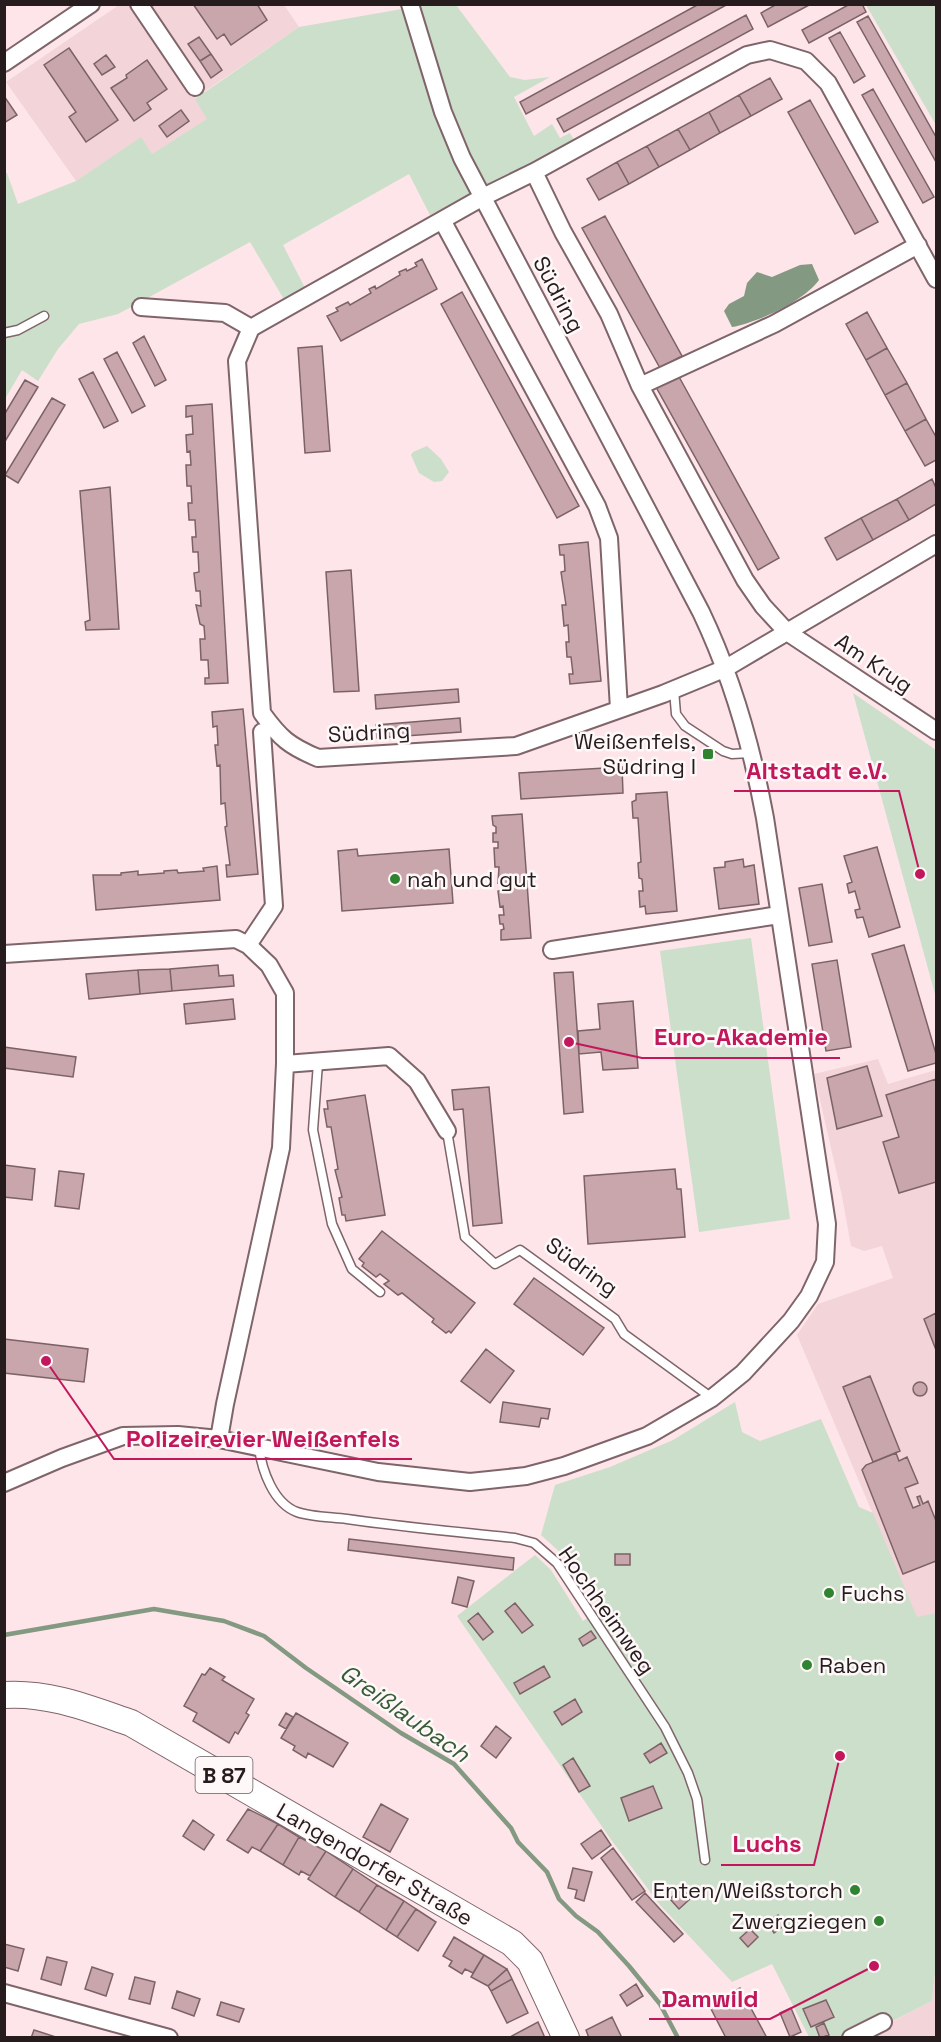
<svg xmlns="http://www.w3.org/2000/svg" width="941" height="2042" font-family="'Space Grotesk',sans-serif">
  <style>
    .built { fill: #f2d4d9 }
    .green { fill: #ccdfca }
    .water { fill: #839981 }
    .lines { fill: none; stroke-linecap: round; stroke-linejoin: round }
    .stream { stroke: #839981; stroke-width: 4.5 }
    .building { fill: #c9a6ac; stroke: #7b6266; stroke-width: 1.5 }
    .lane-casing { stroke: #7f656a; stroke-width: 11 }
    .street-casing { stroke: #7f656a; stroke-width: 20 }
    .primary-casing { stroke: #7f656a; stroke-width: 28 }
    .lane { stroke: #fff; stroke-width: 8 }
    .street { stroke: #fff; stroke-width: 16 }
    .primary { stroke: #fff; stroke-width: 26 }
    .poi-dot { fill: #2f8331; stroke: #fef8f9; stroke-width: 2 }
    .labels { text-anchor: middle; dominant-baseline: central; stroke-width: 5; stroke-linejoin: round; paint-order: stroke }
    .shield { fill: #fef8f9; stroke: #675e60; stroke-width: 1.5 }
    .shield-label { font-size: 21px; font-weight: bold; fill: #261c1e }
    .street-label { font-size: 22px; fill: #261c1e; stroke: #fef8f9 }
    .poi-label { font-size: 22px; fill: #261c1e; stroke: #fef8f9; text-anchor: end }
    .water-label { font-size: 24px; font-style: italic; fill: #385c37; stroke: #fef8f9 }
    .leader { fill: none; stroke: #c2185b; stroke-width: 2 }
    .callout-dot { fill: #c2185b; stroke: #fef8f9; stroke-width: 2 }
    .callout-label { font-size: 24px; text-anchor: middle; font-weight: bold; fill: #c2185b; stroke: #fef8f9; stroke-width: 5; stroke-linejoin: round; paint-order: stroke }
  </style>
  <rect width="100%" height="100%" fill="#fde5e9"/>
  <path class="built" d="M119,5h165l15,22 -104,71 13,21 -56,35 -12,-16 -64,43 -70,-99z
    M878,1059l10,25 48,-14v543l-19,5 -120,-283 21,-31 75,-26 -11,-32 -18,5 -13,-5 -9,-50 -28,-122z
    M936,1964v73l-75,1 71,-37z"/>
  <path class="green" d="M425,5h31l54,72 15,3 25,-3 -36,20 20,39 18,-12 8,14 10,-5 4,7 -144,75 -21,-41 -126,71 22,43 -20,13 -35,-59 -132,72 -39,10 -21,25 -20,32 -16,-11 -17,29v-226h2l11,31 58,-23 65,-44 11,17 55,-35 -12,-20 104,-72z
    M866,5h70v120z
    M427,446l14,13 8,13 -7,9 -8,1 -15,-9 -8,-18 2,-3z
    M853,693l83,57v248z
    M751,938l39,281 -91,13 -39,-281z
    M735,1402l7,30 18,9 61,-22 38,88 14,6 44,104 19,-4v351l-4,37 -71,36h-52l-37,-73 -40,18 -72,-77 -48,-64 -155,-225 78,-61 16,15 32,51 20,-13 -28,-42 -34,-31 14,-50 55,-18 63,-27z"/>
  <path class="water" d="M812,264l7,16c-16,22 -61,42 -87,47l-8,-16 5,-7 15,-8 3,-13 10,-11 15,5 28,-12z"/>
  <g class="lines">
    <path class="stream" d="M4,1635l150,-26 70,12 40,15 42,32 95,65 53,31 57,64 7,14 29,30 12,27 17,17 22,16 31,34 31,38 18,34"/>
  </g>
  <path class="building" d="M193,4h64l10,16 -36,25 -7,-11 -7,5z
    M699,4h29l-202,110 -6,-12z
    M777,4h34l-43,23 -7,-14z
    M850,4h12l4,8 -57,31 -7,-13z
    M746,15l7,14 -189,103 -7,-13z
    M868,16l68,121v25l-79,-140z
    M840,32l25,44 -11,7 -25,-45z
    M199,37l12,17 -11,7 -12,-17z
    M69,48l49,72 -32,22 -17,-25 7,-5 -32,-47z
    M211,54l11,16 -11,8 -11,-17z
    M106,55l9,12 -13,8 -8,-11z
    M147,60l20,29 -20,14 4,6 -17,12 -23,-33 16,-10 -1,-3z
    M770,78l12,21 -31,17 -12,-21z
    M873,89l61,108 -11,6 -61,-108z
    M739,95l12,21 -31,17 -11,-21z
    M4,96l13,19 -13,8z
    M810,100l68,122 -23,12 -67,-122z
    M181,110l8,11 -22,16 -8,-11z
    M709,112l11,21 -30,17 -12,-21z
    M678,129l12,21 -31,17 -12,-21z
    M647,146l12,21 -30,17 -12,-22z
    M617,162l12,22 -30,16 -12,-21z
    M605,216l77,140 -22,12 -78,-140z
    M422,259l15,30 -96,52 -14,-25 11,-5 -2,-3 12,-6 2,3 21,-12 -2,-4 6,-3 1,3 24,-14 -1,-3 7,-3 1,2 10,-5 -2,-3z
    M462,292l117,214 -22,12 -116,-214z
    M867,312l20,36 -21,12 -20,-36z
    M144,336l22,44 -11,6 -22,-43z
    M322,346l8,105 -25,2 -7,-105z
    M887,348l20,35 -22,12 -19,-35z
    M117,352l28,54 -13,7 -28,-54z
    M93,372l25,49 -14,7 -25,-49z
    M678,375l101,183 -21,12 -102,-183z
    M25,380l13,7 -34,56v-28z
    M907,383l19,36 -21,12 -20,-36z
    M52,398l13,7 -47,78 -13,-8z
    M212,404l16,279 -23,1v-6h4l-1,-18h-7l-1,-21h5l-1,-13 -4,-2 -4,-19 5,1 -1,-15h-4l-2,-18 5,-1 -1,-20h-5l-1,-15h4l-1,-17h-6l-1,-17h4l-1,-17h-4l-1,-21h5l-1,-14 -3,1 -1,-17 7,-1 -1,-18 -6,1v-11z
    M926,419l10,18v23l-11,6 -20,-35z
    M932,479l4,9v16l-27,16 -12,-21z
    M110,487l9,142 -33,1 -1,-8 5,-2 -10,-129z
    M897,499l12,21 -36,20 -12,-22z
    M861,518l12,22 -36,20 -12,-22z
    M588,542l13,139 -31,3 -1,-10h4l-2,-17h-4l-1,-15h3l-1,-17 -4,1 -2,-21h4l-5,-33 4,-1 -1,-16h-4l-1,-10z
    M351,570l8,121 -25,1 -8,-120z
    M458,689l1,13 -83,7 -1,-14z
    M243,709l15,165 -31,3 -1,-12h4l-5,-38 2,-1 -2,-23 -4,1 -1,-39 -3,1 -2,-21h3l-1,-19 -4,1 -1,-15z
    M460,718l1,14 -84,6 -1,-13z
    M622,767l1,26 -102,6 -2,-26z
    M667,792l10,119 -31,3 -1,-8 -5,1 -1,-16h4l-1,-12 -3,-1 -1,-15 3,-1 -3,-44h-5l-1,-16 4,-2v-6z
    M522,814l9,124 -30,2v-10l3,-1 -1,-5h-3l-1,-9h5l-1,-9 -3,1 -2,-16 6,-1 -1,-8 -5,1 1,-16h-4l-1,-19h4v-6h-5v-9h3v-6l-3,-2 -1,-9z
    M877,847l23,80 -31,10 -6,-20 -6,1 -2,-8 5,-1 -5,-18 -6,2 -2,-9 5,-2 -8,-26z
    M357,849l1,7 91,-7 4,54 -111,8 -4,-60z
    M743,859l1,8 10,-2 5,39 -40,5 -5,-41 11,-1v-5z
    M217,866l3,34 -124,10 -3,-35h28v-2l17,-2v4l26,-2v-2l13,-1 1,3 26,-2 -1,-3z
    M822,884l10,58 -23,4 -10,-58z
    M904,945l32,109v9l-28,8 -36,-117z
    M837,960l14,87 -25,4 -14,-87z
    M218,965l1,11 14,-1 1,11 -62,5 -2,-22z
    M170,969l2,22 -32,3 -2,-24z
    M138,970l2,24 -51,5 -3,-25z
    M573,972l10,140 -19,2 -10,-141z
    M233,999l2,20 -49,5 -2,-20z
    M633,1001l5,67 -35,2 -2,-18 -22,2 -1,-23 22,-2 -2,-25z
    M4,1047l72,10 -3,20 -69,-9z
    M867,1066l15,50 -45,13 -10,-51z
    M936,1079v103l-37,11 -16,-51 16,-5 -13,-42z
    M489,1087l13,136 -29,3 -10,-117 -9,1 -2,-20z
    M365,1095l20,120 -39,6 -1,-6h-3l-3,-17 3,-1 -7,-27 3,-1 -7,-42h-4l-3,-18h4l-1,-8z
    M4,1165l31,4 -3,31 -28,-3z
    M675,1169l2,20h4l4,48 -97,7 -4,-68z
    M59,1171l25,3 -5,35 -24,-3z
    M382,1231l93,72 -24,30 -2,-2 -3,2 -14,-11 2,-3 -32,-26 -4,2 -14,-11 5,-3 -9,-7 -4,3 -14,-11 2,-3 -5,-4z
    M534,1278l70,50 -21,27 -69,-51z
    M936,1313v37l-12,-31z
    M4,1339l84,10 -4,33 -80,-9z
    M486,1349l28,22 -24,32 -29,-22z
    M870,1376l30,75 -27,11 -30,-75z
    M913 1389a7 7 0 1 1 14 0a7 7 0 1 1-14 0Z
    M503,1402l47,7 -2,10 -7,-1 -2,9 -39,-5z
    M896,1453l3,8 8,-4 11,26 -13,5 8,20 7,-3 -3,-8 3,-1 3,8 5,-3 8,20v40l-33,13 -41,-104 4,-5z
    M349,1539l165,19 -1,12 -165,-20z
    M615,1554h15v11h-15z
    M458,1577l16,4 -7,26 -15,-4z
    M515,1603l18,22 -11,8 -17,-22z
    M478,1613l15,19 -10,8 -15,-19z
    M591,1631l5,7 -13,8 -4,-7z
    M649,1662l4,7 -11,7 -4,-7z
    M544,1666l6,11 -30,17 -6,-11z
    M210,1668l15,9 -3,3 32,19 -8,14 3,2 -11,19 -3,-2 -6,11 -36,-22 4,-8 -13,-7 18,-32 3,1z
    M575,1699l7,13 -20,13 -8,-13z
    M286,1713l7,4 -7,12 -7,-4z
    M296,1713l52,30 -15,24 -25,-14 -2,5 -13,-8 2,-4 -14,-8z
    M496,1726l15,12 -15,20 -15,-12z
    M661,1743l6,10 -17,10 -6,-9z
    M573,1758l17,28 -11,6 -16,-27z
    M653,1786l9,22 -33,13 -8,-23z
    M381,1804l27,15 -18,33 -27,-15z
    M248,1809l30,15 -18,27 -8,-4 -4,6 -21,-13z
    M193,1820l21,15 -10,15 -21,-14z
    M278,1824l21,13 -16,28 -23,-14z
    M601,1830l10,15 -19,14 -11,-15z
    M299,1837l27,14 -16,25 -9,-5 -2,4 -16,-10z
    M613,1848l32,43 -13,9 -31,-42z
    M326,1851l27,18 -18,28 -27,-18z
    M573,1868l19,4 -8,29 -9,-3 2,-8 -9,-2z
    M353,1869l24,16 -18,27 -24,-15z
    M377,1885l27,16 -18,29 -27,-18z
    M681,1888l10,10 -12,11 -9,-10z
    M645,1893l38,41 -9,8 -38,-40z
    M404,1901l12,8 -19,28 -11,-7z
    M416,1909l20,13 -18,29 -21,-14z
    M778,1915l7,10 -11,8 -7,-11z
    M750,1929l8,8 -10,10 -8,-9z
    M454,1937l30,18 -11,18 -8,-4 -3,5 -13,-8 3,-5 -9,-5z
    M4,1944l20,5 -6,22 -14,-4z
    M484,1955l23,14 -19,17 -17,-9z
    M47,1957l20,5 -6,23 -20,-6z
    M92,1967l21,7 -7,22 -21,-7z
    M507,1969l5,10 -21,12 -3,-5z
    M135,1977l20,5 -5,22 -21,-5z
    M512,1979l16,34 -21,10 -16,-32z
    M636,1984l7,12 -16,10 -7,-11z
    M740,1988l27,50h-41l-17,-33z
    M177,1991l23,8 -6,17 -22,-8z
    M826,2000l8,17 -23,10 -8,-18z
    M221,2002l23,7 -5,13 -22,-7z
    M791,2008l10,24 -11,5 -10,-24z
    M612,2017l10,21h-33l-3,-8z
    M538,2022l7,16h-37z
    M824,2023l5,12 -9,3 -4,-11z
    M34,2030l22,7 -1,1h-24z"/>
  <g class="lines">
    <defs>
      <path id="lane" d="M4,333l14,-3 26,-14
        M674,690l2,24 9,12 38,25 9,3 18,-1
        M318,1063l-5,67 19,94 20,45 28,23
        M447,1131l18,106 30,27 25,-14 95,69 9,15 88,64
        M259,1448c3,22 14,55 38,64 14,5 34,5 50,7 55,8 112,13 168,19l19,5 23,20 108,164 23,46 9,26 8,61"/>
      <path id="street" d="M139,4l56,83
        M4,63l87,-59
        M534,172l29,60 46,82 31,72
        M442,220l155,286 12,32 10,171
        M918,245l-144,79 -134,62 105,194 18,26 24,26 149,99
        M141,307l84,6 26,15 232,-131 51,-25 213,-117 23,-5 36,11 22,22 108,196
        M251,328l-14,33 25,352c18,25 27,33 56,45l198,-12 147,-52 63,-26 210,-124
        M248,945l26,-39 -12,-174
        M552,950l227,-35
        M4,954l232,-15 12,6 21,20 16,28v71l-4,84 -56,256 -6,35
        M285,1064l104,-8 28,25 30,50
        M4,1483l58,-25 61,-22 55,-1 41,4 159,33 92,10 56,-6 38,-10 83,-30 65,-38 31,-25 48,-52 18,-25 16,-34 2,-38 -62,-406c-13,-71 -33,-141 -64,-206l-239,-454 -19,-46 -33,-108
        M4,1993l165,45
        M851,2038l32,-16"/>
      <path id="primary" d="M4,1695c45,-3 86,14 127,28l381,220 18,18 36,77"/>
    </defs>
    <use href="#lane" class="lane-casing"/>
    <use href="#street" class="street-casing"/>
    <use href="#primary" class="primary-casing"/>
    <use href="#lane" class="lane"/>
    <use href="#street" class="street"/>
    <use href="#primary" class="primary"/>
  </g>
  <g class="poi-dot">
    <rect x="702" y="748" width="12" height="12" rx="3"/>
    <circle cx="395" cy="879" r="6"/>
    <circle cx="829" cy="1593" r="6"/>
    <circle cx="807" cy="1665" r="6"/>
    <circle cx="855" cy="1890" r="6"/>
    <circle cx="879" cy="1921" r="6"/>
  </g>
  <g class="labels">
    <rect class="shield" x="195.5" y="1757" width="57" height="36" rx="4.5"/>
    <g class="shield-label">
      <text x="224" y="1775">B 87</text>
    </g>
    <g class="street-label">
      <text transform="translate(559 294) rotate(62)">Südring</text>
      <text transform="translate(874 663) rotate(34)">Am Krug</text>
      <text transform="translate(369 732) rotate(-3)">Südring</text>
      <text transform="translate(582 1266) rotate(36)">Südring</text>
      <text transform="translate(607 1610) rotate(55)">Hochheimweg</text>
      <text transform="translate(375 1864) rotate(30)">Langendorfer Straße</text>
    </g>
    <g class="poi-label">
      <text x="696" y="741">Weißenfels,<tspan x="696" dy="25">Südring I</tspan></text>
      <text x="407" y="879" text-anchor="start">nah und gut</text>
      <text x="841" y="1593" text-anchor="start">Fuchs</text>
      <text x="819" y="1665" text-anchor="start">Raben</text>
      <text x="843" y="1890">Enten/Weißstorch</text>
      <text x="867" y="1921">Zwergziegen</text>
    </g>
    <g class="water-label">
      <text transform="translate(405 1713) rotate(35)">Greißlaubach</text>
    </g>
  </g>
  <path class="leader" d="M920 874L899 791H734M569 1042L642 1058H840M46 1361L114 1459H412M840 1756L814 1865H721M874 1966L770 2019H649"/>
  <g class="callout-dot">
    <circle cx="920" cy="874" r="6"/>
    <circle cx="569" cy="1042" r="6"/>
    <circle cx="46" cy="1361" r="6"/>
    <circle cx="840" cy="1756" r="6"/>
    <circle cx="874" cy="1966" r="6"/>
  </g>
  <g class="callout-label">
    <text x="817" y="779">Altstadt e.V.</text>
    <text x="741" y="1045">Euro-Akademie</text>
    <text x="263" y="1447">Polizeirevier Weißenfels</text>
    <text x="767" y="1852">Luchs</text>
    <text x="710" y="2007">Damwild</text>
  </g>
  <rect width="941" height="2042" fill="none" stroke="#261c1e" stroke-width="12"/>
</svg>
